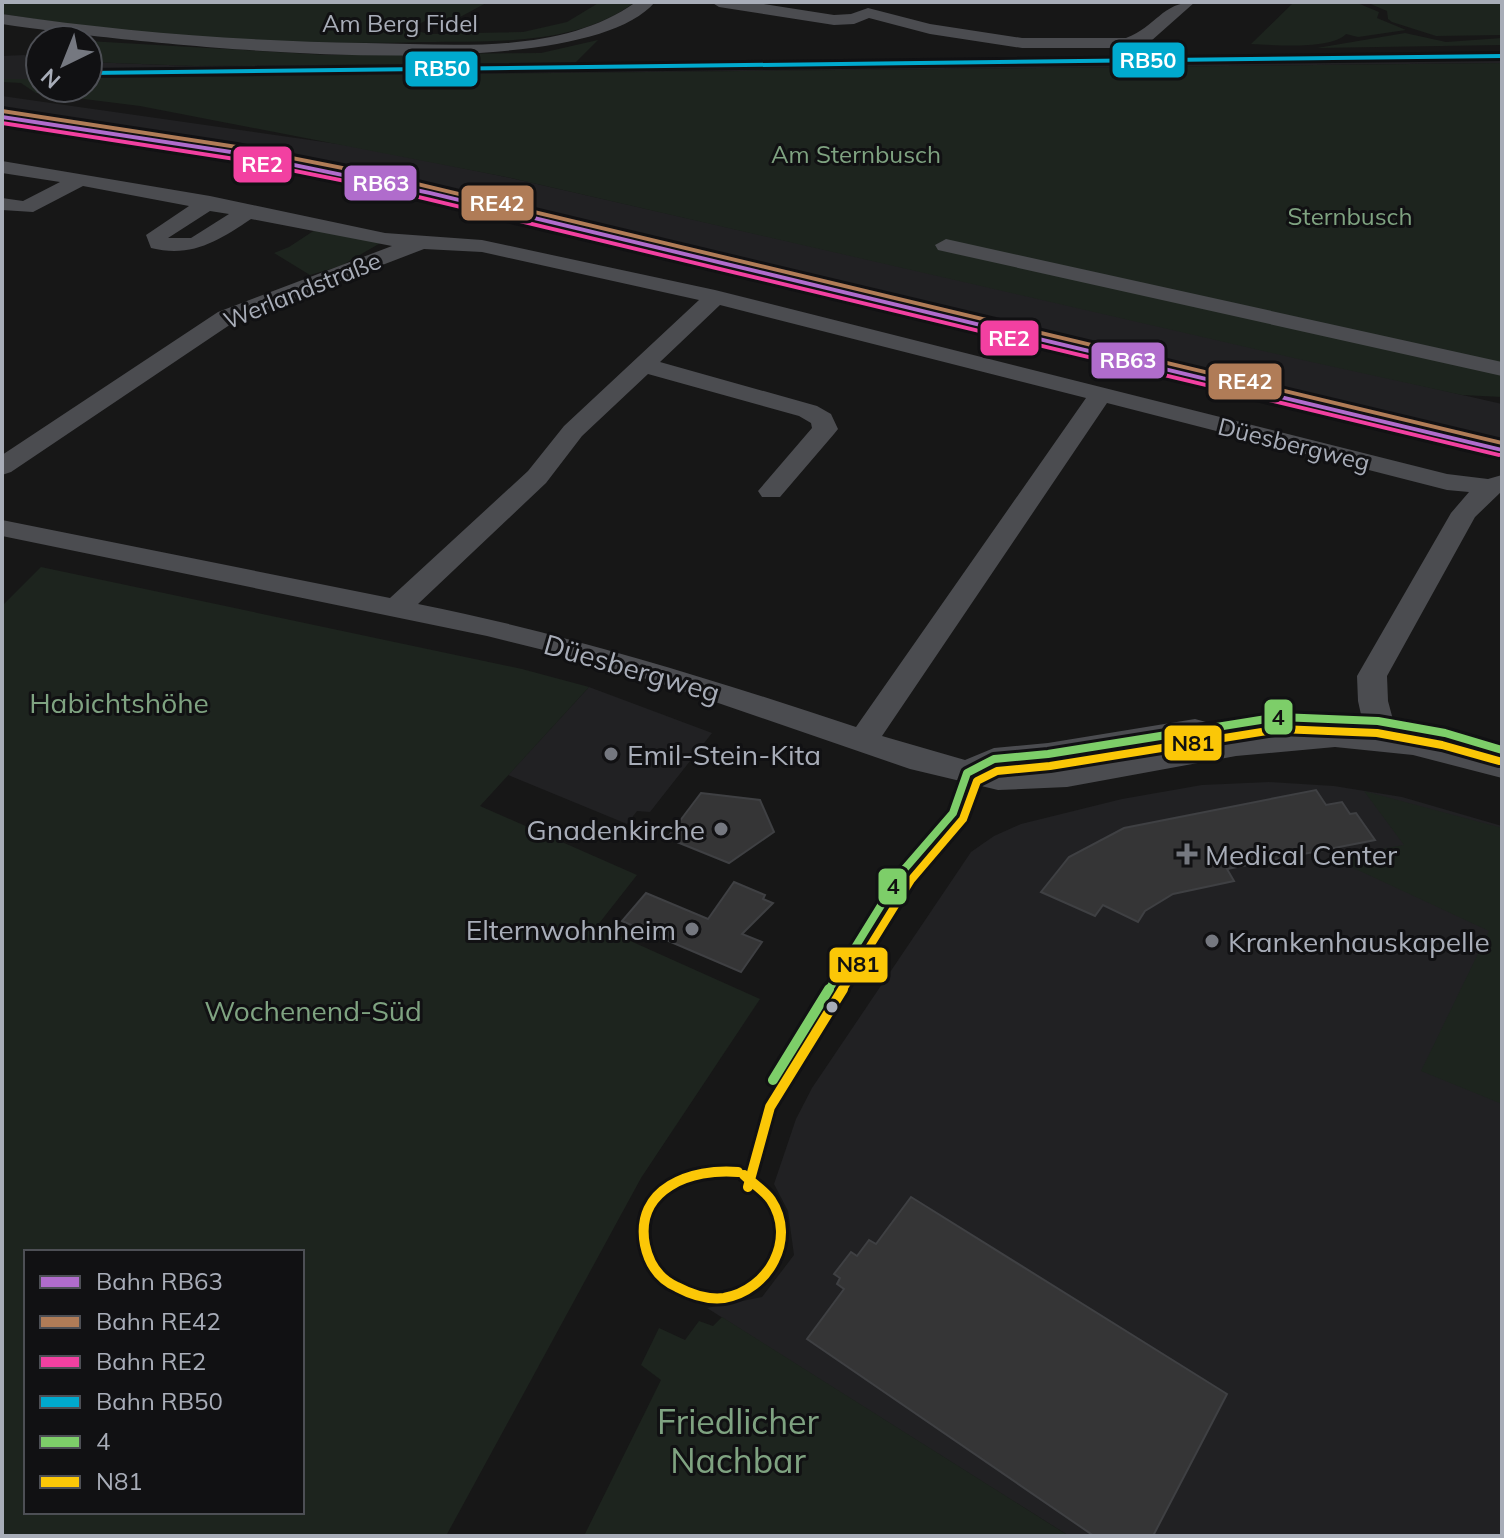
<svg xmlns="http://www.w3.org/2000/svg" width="1504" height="1538" font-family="Mulish,sans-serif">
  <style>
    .built { fill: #212123 }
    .green { fill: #1d241e; fill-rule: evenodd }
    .building { fill: #353536; stroke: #3f4043; stroke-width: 2 }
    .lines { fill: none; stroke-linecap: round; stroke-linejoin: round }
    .minor { fill: #4b4c50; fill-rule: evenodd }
    .bus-1-far1-casing { stroke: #111113; stroke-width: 14 }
    .bus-1-casing { stroke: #111113; stroke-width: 16 }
    .bus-2-far1-casing { stroke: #111113; stroke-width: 14 }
    .bus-2-casing { stroke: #111113; stroke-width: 16 }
    .bus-1-far1 { stroke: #7dce69; stroke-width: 8 }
    .bus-1 { stroke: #7dce69; stroke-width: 10 }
    .bus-2-far1 { stroke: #fbc707; stroke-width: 8 }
    .bus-2 { stroke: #fbc707; stroke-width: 10 }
    .rail-1-casing { stroke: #111113; stroke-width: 6 }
    .rail-2-casing { stroke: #111113; stroke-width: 6 }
    .rail-3-casing { stroke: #111113; stroke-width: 6 }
    .rail-4-casing { stroke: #111113; stroke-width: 6 }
    .rail-1 { fill: #b06ccc; fill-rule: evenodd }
    .rail-2 { fill: #b07c57; fill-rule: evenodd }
    .rail-3 { fill: #f240a1; fill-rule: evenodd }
    .rail-4 { fill: #00a9ce; fill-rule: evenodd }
    .poi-dot { fill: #757880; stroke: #111113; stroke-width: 3 }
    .bus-dot { fill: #a8adb8; stroke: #111113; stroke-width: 3 }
    .labels { text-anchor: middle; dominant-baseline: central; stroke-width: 6; stroke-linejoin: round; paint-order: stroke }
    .far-street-label { font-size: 24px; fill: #a8adb8; stroke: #111113 }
    .far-park-label { font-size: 24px; fill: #7fa381; stroke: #111113 }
    .street-label { font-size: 28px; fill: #a8adb8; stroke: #111113 }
    .park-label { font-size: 28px; fill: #7fa381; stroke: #111113 }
    .poi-label { font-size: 28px; fill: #a8adb8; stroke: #111113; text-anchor: start }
    .near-park-label { font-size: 34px; fill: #7fa381; stroke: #111113 }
    .line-badge { stroke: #111113; stroke-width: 3 }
    .badge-label { font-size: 22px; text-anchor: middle; font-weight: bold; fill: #fff }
    .pale-badge-label { font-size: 22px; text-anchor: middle; font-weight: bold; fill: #111 }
  </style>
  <rect width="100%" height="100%" fill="#171717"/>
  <path class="built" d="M1502,52v11l-1414,15v-16l107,4 380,-3z
    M24,55l16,2v22h-38v-23z
    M2,96l357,51 152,31 991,226v51l-725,-177 -310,-72 -149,-33 -127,-23 -189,-27z
    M589,687l123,46 -62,79 -13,-1 -10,13 -119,-49z
    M1269,782l65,4 68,11 100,29v710h-433l-362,-228 55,-11 32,-42 -6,-44 -14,-27 22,-65 16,-31 159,-236 23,-16 27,-12 101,-25 80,-14z"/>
  <path class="green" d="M2,2h486l-39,21 -20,-4 -20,10 20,5 94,-2 44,-10 33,-20h35c-58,44 -142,39 -211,40 -141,4 -283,-6 -422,-28z
    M1294,2h61l24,10 -2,6 29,12 -48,7 -12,-3c-15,16 -72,11 -95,10z
    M1366,2h136v33l-66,1 -44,-14 -4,-3 -1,-8z
    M1405,33l41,9 56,-4v7l-185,3z
    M598,40l-23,23 -380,3 -107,-4v-21l239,14 214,-2z
    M1502,63v334l-40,-2 -155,-34 -796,-183 -371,-72 -104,-13 -15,-10 -19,-1v-3h38v9h48v-10z
    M318,228l64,14 -41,24 -31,9 -36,-22 15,-6z
    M41,567l481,102 67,18 -109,119 157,69 -40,51 163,73 -119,179 -195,358h-444v-930zM26,1252h276v260h-276z
    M1364,791l138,37v276l-81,-33 68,-140 -157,-73 72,-13z
    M722,1317l347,219h-485l77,-156 -20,-15 18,-37 26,12 14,-19 14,5z"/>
  <path class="building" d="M1316,790l10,15 16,-3 8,12 6,-1 19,27 -148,29 7,12 -61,13 -28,17 -7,11 -35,-17 -8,11 -54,-24 28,-35 55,-29z
    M701,793l59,7 14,32 -45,31 -62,-25z
    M734,882l31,13 -2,4 10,4 -31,31 20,8 -21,30 -119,-51 24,-28 62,26z
    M911,1197l316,197 -74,142h-59l-287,-197 37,-50 -7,-5 3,-6 -6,-4 17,-22 6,4 12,-16 7,4z"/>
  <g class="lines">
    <path class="minor" d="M636,2h19c-79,93 -533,40 -653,22v-10c120,18 241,27 363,29 88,1 195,13 271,-41z
      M711,2h40l83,13 17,-1 17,-6 62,16 92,14h104c30,-11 36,-36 69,-36l-44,39 -23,7h-106l-92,-14 -61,-16 -15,6 -20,1 -115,-18z
      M2,161l208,35 175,37 97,7 233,50 732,184 41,5 14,-4v16l-27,26 -88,159 1,25 8,30 106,25v22l-89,-23 -78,-8 -99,9 -169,31 -69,3 -88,-21 -250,-86 -84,-25 -89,-22 -485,-100v-16l388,78 138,-127 36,-45 135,-126 -217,-48 -58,-3 -190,73 -223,150 -9,3v-20l216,-143 174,-66 -141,-27c-33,22 -59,39 -100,29l-5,-13 43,-29 -106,-20 -50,26 -31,-2v-12l21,3 37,-19 -58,-9zM210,211l19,3 -38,24h-23zM720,305l366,93 -230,329c-145,-48 -288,-93 -438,-123l128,-121 36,-47 66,-62 151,42 12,7 1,5 -54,63 4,6h18l54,-63 4,-5 -7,-15 -14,-8 -157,-44zM1107,403l340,87 22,2 -18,21 -94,163 1,25 6,27c-98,-10 -201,19 -297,37l-25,1 153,-25 11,-3 5,-8 -5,-8 -11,-3 -147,24 -54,5 -29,12 -83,-24z
      M946,239l556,123v14l-564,-126 -3,-5z"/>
    <defs>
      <path id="bus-1-far1" d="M828,991l73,-118 52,-60 14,-40 27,-14 54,-5 231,-37 99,4 67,12 57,17"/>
      <path id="bus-1" d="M773,1080l56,-91"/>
      <path id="bus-2-far1" d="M842,991l69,-111 52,-61 14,-38 20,-10 53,-5 230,-37 97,4 65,12 57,16"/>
      <path id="bus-2" d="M738,1172c-46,-4 -104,16 -93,73 4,19 14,34 32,42 15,8 30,13 47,11 45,-8 73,-59 47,-98 -6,-9 -19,-17 -27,-25
        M748,1187l22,-80 73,-118"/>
    </defs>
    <use href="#bus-1-far1" class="bus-1-far1-casing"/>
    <use href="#bus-1" class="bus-1-casing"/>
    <use href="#bus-2-far1" class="bus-2-far1-casing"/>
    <use href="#bus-2" class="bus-2-casing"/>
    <use href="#bus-1-far1" class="bus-1-far1"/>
    <use href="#bus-1" class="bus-1"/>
    <use href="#bus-2-far1" class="bus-2-far1"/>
    <use href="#bus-2" class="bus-2"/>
    <defs>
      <path id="rail-1" d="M2,115l229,35 199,41 1072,257v4l-1072,-257 -199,-41 -229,-35z"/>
      <path id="rail-2" d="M2,109l235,36 151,30 1114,266v4l-1114,-266 -151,-30 -235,-36z"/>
      <path id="rail-3" d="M2,121l233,36 150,30 1114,266h3v3l-3,1 -1114,-266 -150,-30 -233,-36z"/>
      <path id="rail-4" d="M1502,54v4l-1414,17v-4z"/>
    </defs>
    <use href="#rail-1" class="rail-1-casing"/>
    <use href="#rail-2" class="rail-2-casing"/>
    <use href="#rail-3" class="rail-3-casing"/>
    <use href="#rail-4" class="rail-4-casing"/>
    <use href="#rail-1" class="rail-1"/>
    <use href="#rail-2" class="rail-2"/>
    <use href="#rail-3" class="rail-3"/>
    <use href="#rail-4" class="rail-4"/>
  </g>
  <g class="poi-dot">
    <circle cx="611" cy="754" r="8"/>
    <circle cx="721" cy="829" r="8"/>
    <path d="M1183 842h8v8h8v8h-8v8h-8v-8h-8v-8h8z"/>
    <circle cx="692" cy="929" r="8"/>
    <circle cx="1212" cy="941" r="8"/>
  </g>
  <circle class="bus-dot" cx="832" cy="1007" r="7"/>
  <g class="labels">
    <g class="far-street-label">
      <text x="400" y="23">Am Berg Fidel</text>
      <text transform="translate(302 290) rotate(-22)">Werlandstraße</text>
      <text transform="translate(1294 444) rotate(14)">Düesbergweg</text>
    </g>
    <g class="far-park-label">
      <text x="856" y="154">Am Sternbusch</text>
      <text x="1350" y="216">Sternbusch</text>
    </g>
    <g class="street-label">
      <text transform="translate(632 668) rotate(16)">Düesbergweg</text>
    </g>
    <g class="park-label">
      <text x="119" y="702">Habichtshöhe</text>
      <text x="313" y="1010">Wochenend-Süd</text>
    </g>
    <g class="poi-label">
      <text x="627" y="754">Emil-Stein-Kita</text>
      <text x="705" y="829" text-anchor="end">Gnadenkirche</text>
      <text x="1205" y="854">Medical Center</text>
      <text x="676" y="929" text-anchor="end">Elternwohnheim</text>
      <text x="1228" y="941">Krankenhauskapelle</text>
    </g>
    <g class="near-park-label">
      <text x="738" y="1421">Friedlicher<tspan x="738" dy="39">Nachbar</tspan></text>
    </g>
  </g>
  <g class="line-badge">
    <rect x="1111" y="41" width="75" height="38" rx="8" fill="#00a9ce"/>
    <rect x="404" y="50" width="75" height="38" rx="8" fill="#00a9ce"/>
    <rect x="232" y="145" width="61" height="39" rx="8" fill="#f240a1"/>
    <rect x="343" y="164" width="75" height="38" rx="8" fill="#b06ccc"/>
    <rect x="460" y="184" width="75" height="38" rx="8" fill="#b07c57"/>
    <rect x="979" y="319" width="61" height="38" rx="8" fill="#f240a1"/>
    <rect x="1090" y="341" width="76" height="39" rx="8" fill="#b06ccc"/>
    <rect x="1207" y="362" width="76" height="39" rx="8" fill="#b07c57"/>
    <rect x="1263" y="698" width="31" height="38" rx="8" fill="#7dce69"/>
    <rect x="1163" y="724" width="60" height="38" rx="8" fill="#fbc707"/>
    <rect x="877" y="867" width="31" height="39" rx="8" fill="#7dce69"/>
    <rect x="828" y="946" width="61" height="38" rx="8" fill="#fbc707"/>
  </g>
  <g class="badge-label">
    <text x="1148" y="68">RB50</text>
    <text x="442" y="76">RB50</text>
    <text x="262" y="172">RE2</text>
    <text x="381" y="191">RB63</text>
    <text x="497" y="211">RE42</text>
    <text x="1009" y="346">RE2</text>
    <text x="1128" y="368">RB63</text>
    <text x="1245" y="389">RE42</text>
  </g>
  <g class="pale-badge-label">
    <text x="1278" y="725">4</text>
    <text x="1193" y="751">N81</text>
    <text x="893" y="894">4</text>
    <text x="858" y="972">N81</text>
  </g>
  <rect width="1504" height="1538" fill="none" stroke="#a8adb8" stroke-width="8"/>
  <rect x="24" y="1250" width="280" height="264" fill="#111113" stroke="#4d4f55" stroke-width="2"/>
  <rect x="40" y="1276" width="40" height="12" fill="#b06ccc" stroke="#4d4f55" stroke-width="2"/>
  <text x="96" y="1290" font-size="24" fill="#a8adb8">Bahn RB63</text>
  <rect x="40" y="1316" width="40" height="12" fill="#b07c57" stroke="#4d4f55" stroke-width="2"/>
  <text x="96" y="1330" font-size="24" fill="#a8adb8">Bahn RE42</text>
  <rect x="40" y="1356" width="40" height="12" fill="#f240a1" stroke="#4d4f55" stroke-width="2"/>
  <text x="96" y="1370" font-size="24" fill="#a8adb8">Bahn RE2</text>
  <rect x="40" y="1396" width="40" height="12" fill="#00a9ce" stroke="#4d4f55" stroke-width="2"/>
  <text x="96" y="1410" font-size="24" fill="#a8adb8">Bahn RB50</text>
  <rect x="40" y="1436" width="40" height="12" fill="#7dce69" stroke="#4d4f55" stroke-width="2"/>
  <text x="96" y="1450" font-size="24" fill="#a8adb8">4</text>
  <rect x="40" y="1476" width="40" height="12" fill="#fbc707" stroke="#4d4f55" stroke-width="2"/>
  <text x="96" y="1490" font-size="24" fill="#a8adb8">N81</text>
  <g transform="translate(64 64) rotate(223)"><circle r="38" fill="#111113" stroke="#4d4f55" stroke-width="2"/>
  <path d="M0-6L14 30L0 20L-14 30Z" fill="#757880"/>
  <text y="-12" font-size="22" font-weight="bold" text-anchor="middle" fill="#a8adb8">N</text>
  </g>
</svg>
